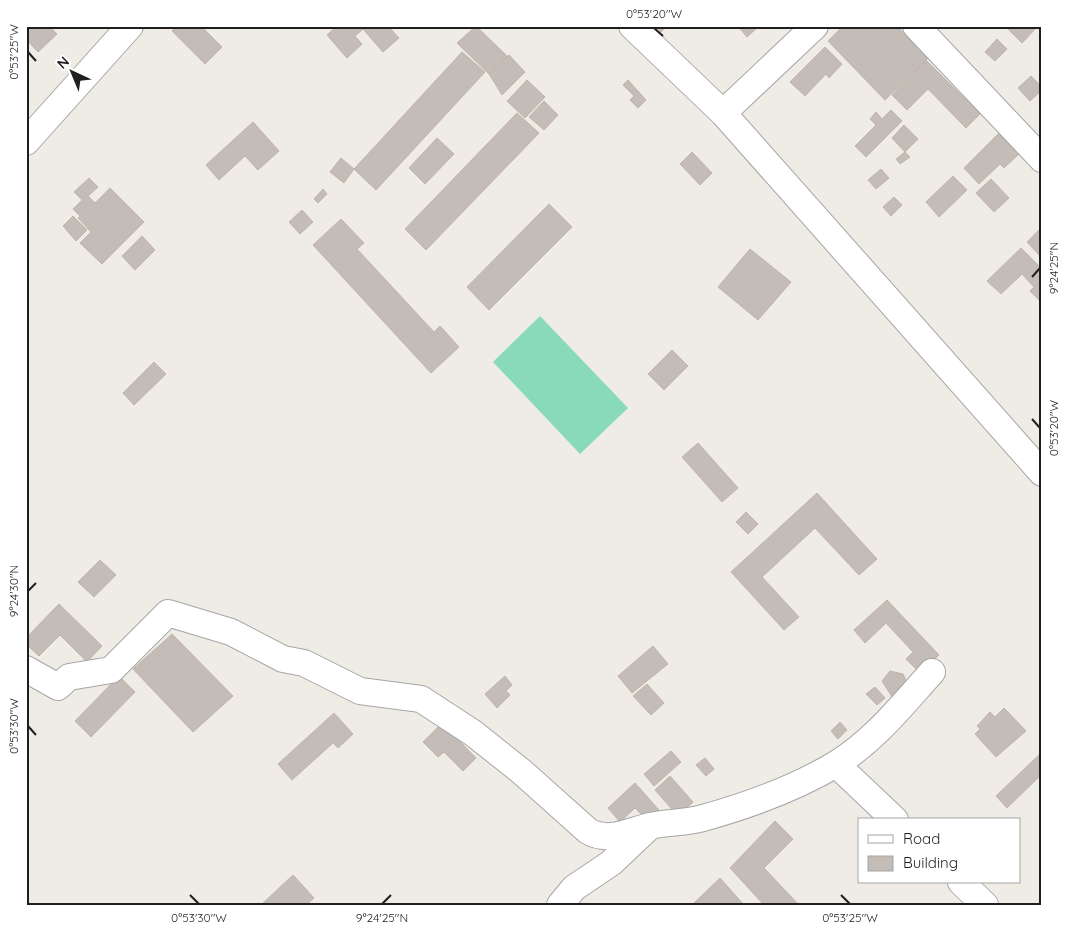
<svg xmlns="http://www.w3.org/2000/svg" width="1068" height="931" font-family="Quicksand,sans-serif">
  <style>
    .pitch { fill: #88dabb }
    .building { fill: #c4bcb6; stroke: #c0b3a9 }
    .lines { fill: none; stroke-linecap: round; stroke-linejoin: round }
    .minor-casing { stroke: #a6a6a6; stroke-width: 28 }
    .minor { stroke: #fff; stroke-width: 26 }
    .ticks { fill: none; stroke: #1f1f1f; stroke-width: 2 }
    .neatline { fill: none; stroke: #1f1f1f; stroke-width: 2 }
    .ticks-label { font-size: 12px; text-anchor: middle; fill: #1f1f1f }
  </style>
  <rect width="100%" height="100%" fill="#efece6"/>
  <path class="pitch" d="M540,316l88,92 -48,46 -87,-92z"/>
  <path class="building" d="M26,26h23l8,8 -19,18 -12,-13z
    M177,26h24l21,21 -17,17 -33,-33z
    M337,26h51l11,12 -16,14 -20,-23 -8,7 7,8 -15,14 -20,-23z
    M476,26l31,30 -18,18 -32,-31z
    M656,26h11l-6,6z
    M738,26h21l-12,11z
    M843,26h54l31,32 -43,42 -57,-59z
    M1011,26h27l-16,17 -14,-14z
    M997,39l10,10 -12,12 -10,-9z
    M825,47l17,17 -13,14 -3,-4 -21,22 -15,-14z
    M462,52l23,20 -109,118 -22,-21z
    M509,55l16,17 -23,23 -13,-21z
    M926,60l54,54 -14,14 -38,-39 -21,21 -15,-15z
    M1031,76l11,11v3l-12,11 -12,-13z
    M527,80l18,17 -20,21 -18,-17z
    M628,80l18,20 -8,8 -8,-8 4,-4 -11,-11z
    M544,101l14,14 -14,15 -15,-13z
    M891,110l11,11 -36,36 -11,-11 21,-21 -6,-6 6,-7 6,7z
    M517,113l22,20 -113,117 -21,-21z
    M253,122l26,29 -21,19 -13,-14 -26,24 -13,-15z
    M904,125l14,14 -13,13 -13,-14z
    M999,133l21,20 -16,15 -4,-4 -21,20 -15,-16z
    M437,138l17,16 -29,30 -16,-16z
    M692,152l20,21 -12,12 -20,-21z
    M905,152l5,5 -10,7 -4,-5z
    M341,158l13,11 -10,14 -14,-11z
    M881,169l8,9 -13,11 -8,-9z
    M953,176l14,14 -28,27 -13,-15z
    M89,178l9,9 -10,9 7,7 15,-15 34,34 -42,42 -22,-21 11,-11 -13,-14 2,-2 -7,-7 9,-9 -8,-8z
    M991,179l18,19 -15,14 -18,-19z
    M323,189l4,5 -9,9 -4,-4z
    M894,197l8,8 -11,11 -8,-9z
    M549,204l23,23 -83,83 -22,-23z
    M302,210l11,12 -13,12 -11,-12z
    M73,216l14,14 -11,11 -13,-15z
    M341,219l23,24 -7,6 77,83 6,-6 19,21 -28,26 -118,-128z
    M1042,227v29l-1,1 -14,-15z
    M142,236l13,14 -20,20 -13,-14z
    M1021,248l21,21v34l-12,-12 4,-4 -12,-13 -21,20 -14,-13z
    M750,249l41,33 -33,38 -40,-33z
    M672,350l16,16 -24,24 -16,-16z
    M154,362l12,12 -32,31 -11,-12z
    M698,443l40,45 -16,14 -40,-45z
    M817,493l60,66 -18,16 -44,-47 -53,49 37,40 -15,13 -53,-58z
    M746,512l12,12 -10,10 -12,-12z
    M100,560l16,15 -22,22 -16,-15z
    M887,600l52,55 -19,18 -14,-14 7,-7 -27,-29 -21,20 -11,-13z
    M59,604l43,42 -15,16 -27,-27 -21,21 -13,-12v-6z
    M172,634l61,62 -40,36 -60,-63z
    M653,646l15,18 -36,29 -14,-17z
    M890,671l13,3 7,15 -14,14 -14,-22z
    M119,676l16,16 -44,45 -16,-16z
    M505,676l7,9 -6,6 4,4 -13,13 -12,-14z
    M647,684l17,19 -13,12 -18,-19z
    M875,687l10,11 -8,7 -11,-11z
    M1004,708l22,23 -30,26 -21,-23 5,-5 -3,-3 13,-14 5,5z
    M334,713l19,21 -15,14 -5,-5 -41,37 -14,-16z
    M840,722l7,8 -9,9 -7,-8z
    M442,723l34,35 -13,13 -19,-19 -6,5 -15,-15z
    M671,751l10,11 -27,24 -10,-12z
    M1042,752v22l-35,34 -11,-12z
    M705,758l9,11 -8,7 -10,-11z
    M670,776l23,26 -15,14 -23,-26z
    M635,783l24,27 -12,10 -12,-12 -15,14 -12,-14z
    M775,821l18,18 -29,29 35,37h-35l-34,-37z
    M293,875l21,23 -8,7h-45z
    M720,878l24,27h-52z"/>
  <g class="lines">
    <defs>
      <path id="minor" d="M632,26l91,87 319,360
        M916,26l126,133
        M723,113l92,-87
        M26,142l104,-116
        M26,669l32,18 11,-10 42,-7 57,-57 63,19 52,27 21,4 56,28 61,8 52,34 49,39 66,59c20,12 41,0 62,-5 17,-4 36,-3 53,-8 43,-12 95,-31 133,-54 38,-23 67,-60 96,-92
        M836,764l59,56
        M961,882l24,23
        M560,905l14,-17 37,-25 38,-36"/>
    </defs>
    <use href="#minor" class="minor-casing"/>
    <use href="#minor" class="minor"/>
  </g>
  <path class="ticks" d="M654,28l9,8M28,52l8,9M1032,277l8,-9M1032,419l8,9M28,591l8,-8M28,726l8,9M190,895l9,9M841,895l9,9M382,904l9,-9"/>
  <rect width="1068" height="931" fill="none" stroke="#ffffff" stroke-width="55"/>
  <rect x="858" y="818" width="162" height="65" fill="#ffffff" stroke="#a5a5a5"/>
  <rect x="868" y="835" width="25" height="8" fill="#ffffff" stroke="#a5a5a5"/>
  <text x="903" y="844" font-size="15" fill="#1f1f1f">Road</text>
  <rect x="868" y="856" width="25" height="15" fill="#c4bcb6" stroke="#a5a5a5"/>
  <text x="903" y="868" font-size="15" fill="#1f1f1f">Building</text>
  <g transform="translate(72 72) rotate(316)" stroke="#ffffff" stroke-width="4" paint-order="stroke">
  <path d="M0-4L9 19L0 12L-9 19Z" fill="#1f1f1f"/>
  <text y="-8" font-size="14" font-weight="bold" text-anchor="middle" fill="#1f1f1f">N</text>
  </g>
  <rect x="28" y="28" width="1012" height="876" class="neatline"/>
  <g class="ticks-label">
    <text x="654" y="18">0°53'20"W</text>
    <text transform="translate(14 52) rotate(-90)" y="4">0°53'25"W</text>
    <text transform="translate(1054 268) rotate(-90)" y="4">9°24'25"N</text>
    <text transform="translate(1054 428) rotate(-90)" y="4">0°53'20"W</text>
    <text transform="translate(14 591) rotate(-90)" y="4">9°24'30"N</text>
    <text transform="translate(14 726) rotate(-90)" y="4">0°53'30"W</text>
    <text x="199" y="922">0°53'30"W</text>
    <text x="382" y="922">9°24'25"N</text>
    <text x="850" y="922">0°53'25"W</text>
  </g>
</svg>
